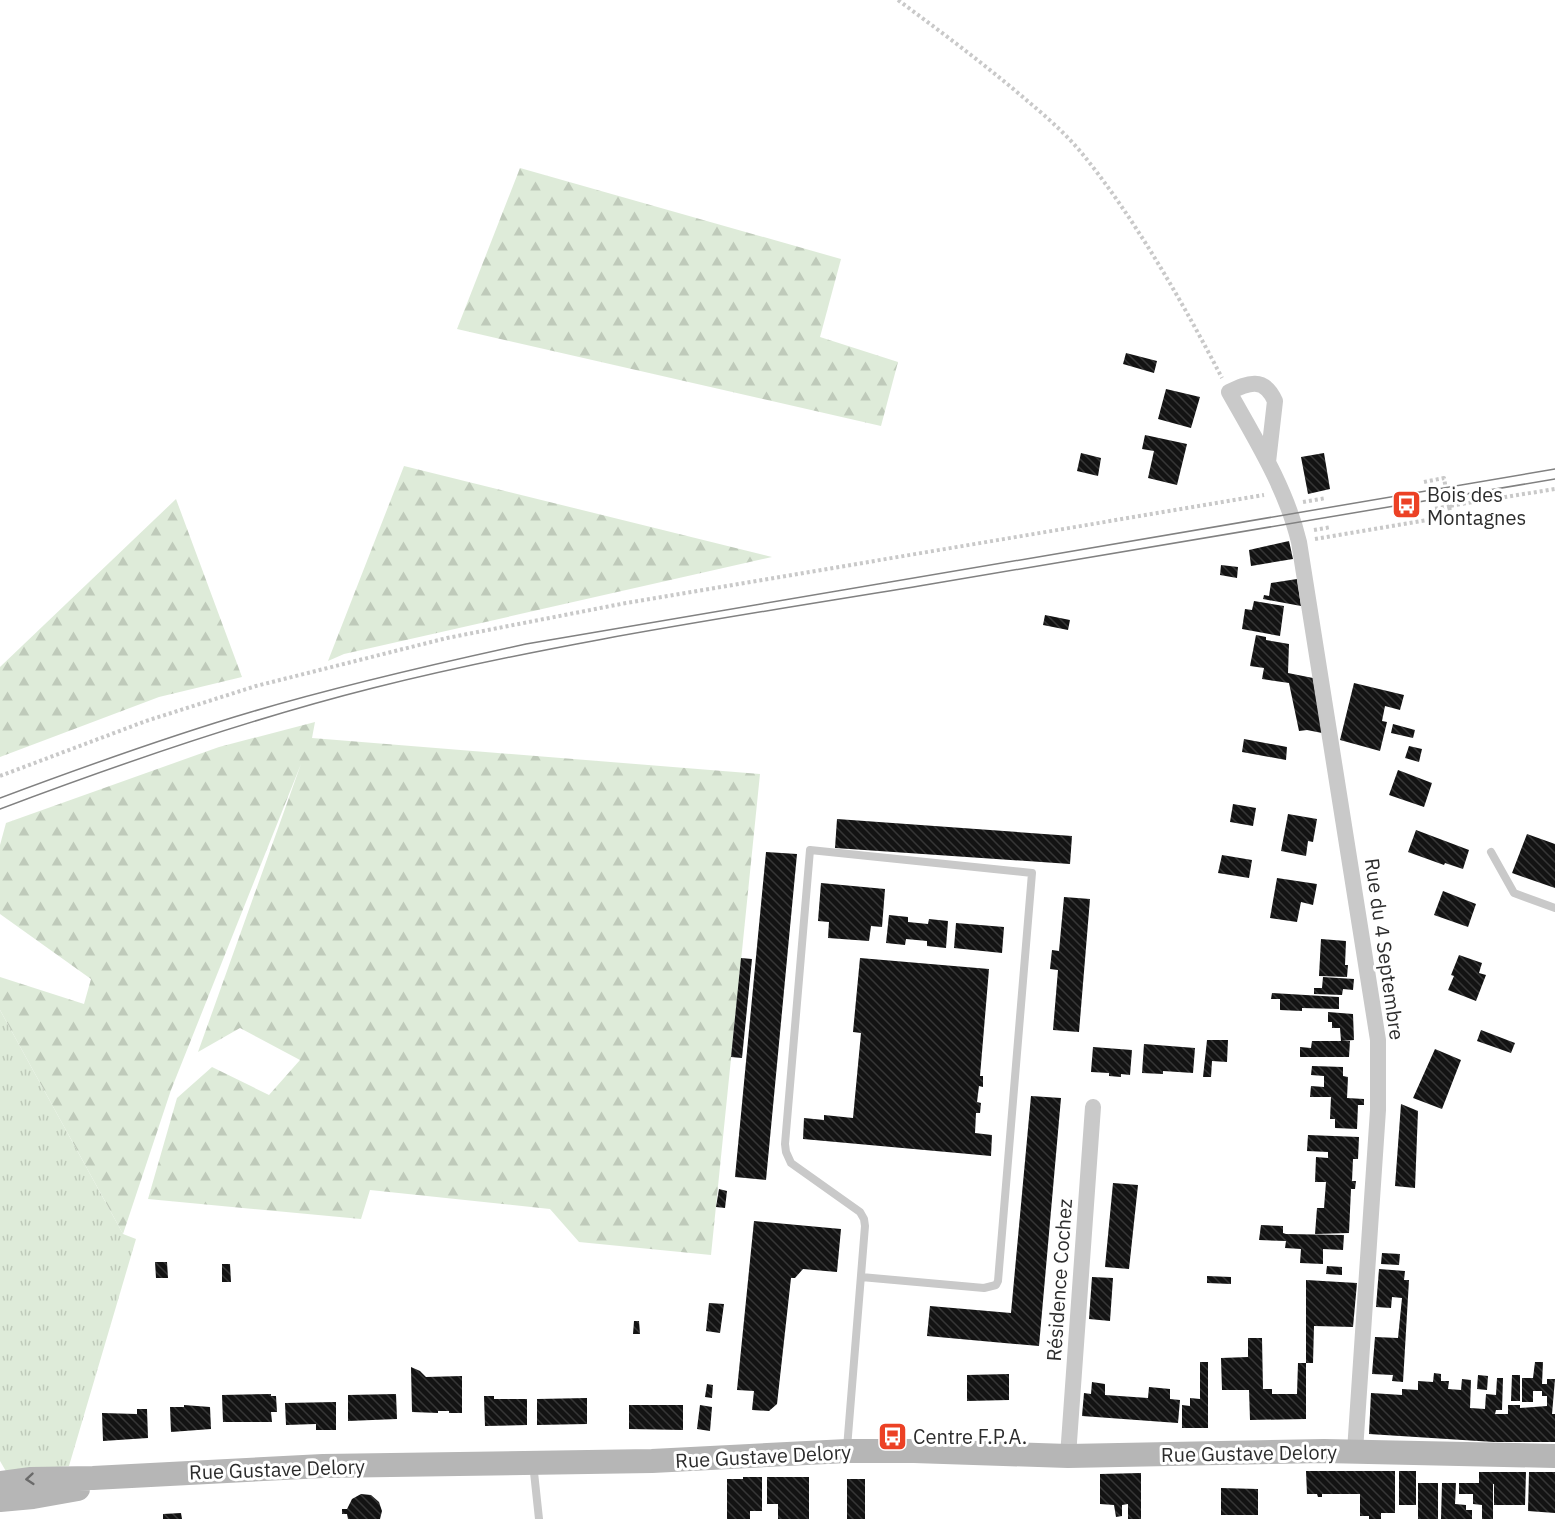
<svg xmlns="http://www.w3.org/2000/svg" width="1555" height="1519" font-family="'IBM Plex Sans',sans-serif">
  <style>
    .grass { fill: url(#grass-tufts) }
    .forest { fill: url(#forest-firs) }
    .building { fill: url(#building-back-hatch) }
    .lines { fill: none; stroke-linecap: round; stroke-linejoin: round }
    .path { stroke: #c9c9c9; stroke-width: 4; stroke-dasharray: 3 3; stroke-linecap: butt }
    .lane { stroke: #c9c9c9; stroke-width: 8 }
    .street { stroke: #c9c9c9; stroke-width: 16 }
    .secondary { stroke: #b6b6b6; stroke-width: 24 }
    .tram { stroke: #818181; stroke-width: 1.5 }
    .oneway { stroke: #6a6a6a }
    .labels { text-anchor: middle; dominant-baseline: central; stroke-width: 6; stroke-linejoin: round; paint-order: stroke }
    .poi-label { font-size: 20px; fill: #2c2c2c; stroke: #fff; text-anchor: start }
    .street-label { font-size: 20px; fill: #2c2c2c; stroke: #fff }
  </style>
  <defs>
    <pattern id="grass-tufts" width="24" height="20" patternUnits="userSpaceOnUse" patternTransform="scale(1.5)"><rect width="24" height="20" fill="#deebd9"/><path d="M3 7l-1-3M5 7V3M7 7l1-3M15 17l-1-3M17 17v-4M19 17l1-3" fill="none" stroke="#bfcaba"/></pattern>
    <pattern id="forest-firs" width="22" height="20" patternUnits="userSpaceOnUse" patternTransform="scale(1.5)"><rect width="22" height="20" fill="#deebd9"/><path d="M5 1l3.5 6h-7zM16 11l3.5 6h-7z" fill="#bfcaba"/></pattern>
    <pattern id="building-back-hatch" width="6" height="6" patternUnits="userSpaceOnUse" patternTransform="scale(1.5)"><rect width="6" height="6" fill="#131313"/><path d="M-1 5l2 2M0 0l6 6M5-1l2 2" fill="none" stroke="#363636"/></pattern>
  </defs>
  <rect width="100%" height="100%" fill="#fff"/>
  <path class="grass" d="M0,1010l123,224 13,5 -67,227 -62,7 -7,-12z"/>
  <path class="forest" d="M520,168l321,91 -21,78 78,25 -17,64 -424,-97z
    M404,466l368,91 -428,97 -16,7z
    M176,499l66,178 -83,20 -159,60v-90z
    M315,722l-3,16 448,36 -49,481 -132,-13 -29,-33 -180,-19 -9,29 -213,-20 29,-101 35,-31 57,28 31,-35 -60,-32 -42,24 103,-288 -130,326 -48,144 -123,-224v-33l84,27 7,-25 -91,-65v-69l6,-22 213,-76z"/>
  <path class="building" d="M1126,353l31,8 -3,12 -31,-9z
    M1166,389l34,8 -9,31 -33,-9z
    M1145,435l42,9 -10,41 -29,-7 6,-27 -12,-2z
    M1081,453l20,5 -3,18 -21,-5z
    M1324,453l6,36 -22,5 -7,-37z
    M1289,541l4,18 -42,7 -2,-16z
    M1221,565l17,2 -1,11 -17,-3z
    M1297,579l4,27 -38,-7 1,-4 5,1 2,-13z
    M1254,601l30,5 -4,30 -38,-7 3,-20 7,1z
    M1045,615l25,5 -2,10 -25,-5z
    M1256,635l10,2v3l23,4 -1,29 25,5 9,55 -15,-3 -8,1 -10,-48 -27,-4 2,-11 -14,-2z
    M1354,683l50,12 -4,15 -15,-4 -3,15 5,1 -7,29 -40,-11z
    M1393,724l22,6 -2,8 -22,-5z
    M1244,739l43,8 -1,13 -44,-8z
    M1409,746l13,3 -3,13 -14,-4z
    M1398,770l34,13 -8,24 -35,-12z
    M1233,804l23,4 -3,18 -23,-4z
    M1288,814l29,5 -4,23 -5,-1 -2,15 -25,-5z
    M837,819l235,17 -2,28 -235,-16z
    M1416,830l53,20 -6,19 -18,-6 -1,2 -36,-13z
    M1527,834l28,10v44l-43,-15z
    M766,852l31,2 -31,326 -31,-3z
    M1222,855l30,5 -3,18 -31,-5z
    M1277,878l40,6 -4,21 -12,-3 -4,20 -27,-4z
    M821,883l64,6 -3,38 -11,-1 -2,15 -41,-3 1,-16 -11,-1z
    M1443,891l33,13 -8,23 -34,-12z
    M1064,897l26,2 -11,133 -26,-2 5,-60 -8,-1 2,-19 7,1z
    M889,915l19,2v5l20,2 1,-5 19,2 -2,27 -19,-2v-5l-21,-2 -1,6 -19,-2z
    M956,923l48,4 -2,26 -48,-5z
    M1321,939l25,2 -1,24h3l-1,12 -28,-1z
    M1459,955l23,8 -3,10 7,2 -10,26 -28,-11 6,-14 -3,-1z
    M741,958l11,1 -10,99 -11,-1z
    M860,958l129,11 -9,107h3v11l-4,-1 -2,16 4,1 -1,10h-4l-1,20 17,2 -1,21 -188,-17 1,-21 20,2v-5l29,3 8,-85 -8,-1z
    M1323,977l31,2 -1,11 -10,-1 -1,6 -28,-1v-6h8z
    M1272,993l67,4v12l-37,-1v3l-22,-1v-11h-9z
    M1328,1012l25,2 1,26 -13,1 -1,-13h-8v-6h-4z
    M1481,1030l34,13 -4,10 -34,-12z
    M1207,1040h21l-1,22 -15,-1 -1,16h-8z
    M1312,1041h38l-1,16h-49v-10l11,1z
    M1144,1044l51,4 -2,25 -30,-2v3l-21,-1z
    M1093,1047l39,3 -2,25 -9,-1v3l-12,-1v-3l-18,-1z
    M1435,1049l26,11 -19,49 -29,-11z
    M1312,1066l31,1v9l5,1 -1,21 17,1v6h-6l-1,24 -22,-1v-9h-5l1,-22h-21l1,-11 13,1v-11l-13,-1z
    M1031,1096l30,2 -22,248 -112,-10 3,-30 81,7z
    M1401,1104l17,7 -3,77 -20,-2z
    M1308,1135l51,2 -1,22h-5l-1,22h4l-1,8h-4l-2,44 -34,1 2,-26h7l2,-26h-11l1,-25 12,1v-6l-21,-1z
    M1113,1183l25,2 -9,84 -24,-2z
    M719,1189l8,2 -2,17 -9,-1z
    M754,1221l87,8 -4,43 -34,-3 -8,9h-4l-14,126 -8,7 -17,-1 2,-19 -17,-1z
    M1261,1225l22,1v7l3,1 58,1 -1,15 -20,-1v15l-23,-1 1,-14 -16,-1 1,-7 -27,-1z
    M1382,1253l18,1 -1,11 -18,-1z
    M155,1262h12l1,16h-12z
    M222,1264h8l1,18h-9z
    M1327,1266l15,1v8l-16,-1z
    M1379,1269l26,2 -1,9h5l-6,102 -11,-1 1,-6 -21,-1 3,-37 23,1 4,-40 -10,-1 -1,11 -15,-1z
    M1207,1276l24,1v7l-24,-1z
    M1092,1277l21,1 -3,43 -21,-2z
    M1306,1280l51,3 -4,44 -39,-1 -1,37h-7v56l-56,1 -1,-30h-27l-1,-32 27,-1v-19h14l1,51h9v5h25l1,-31h8z
    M709,1303l15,1 -4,29 -14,-2z
    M634,1321h5l1,13h-7z
    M1200,1362h8v66h-26v-23l8,1v-8l10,1z
    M1535,1362h8l-1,22h5v-5h8l-3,35h3v28h-61l-125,-8 2,-41 31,2v-6l16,1v-9l15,1 1,-9 7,1v7h8l-1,8 13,1 1,-11 9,1 -1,28 15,1 1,-15 10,1 1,-17h6l-1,32h-6l-1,4h13v-9h12v3l27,-2v-10h-5v-5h-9v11h-11v-24h11z
    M411,1367l9,4 6,6 36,-1v37h-13v-2h-11v2l-26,-1z
    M1009,1374v26l-42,1v-26z
    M1478,1375l10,1 -1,14 -10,-1z
    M1512,1375h8v26h-9z
    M1092,1382l13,2v11l43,3 1,-11 21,2v10l10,1 -2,23 -96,-7 2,-23 7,1z
    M707,1384l6,1 -1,13 -7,-1z
    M271,1394v2h5l1,16h-6l1,10h-49l-1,-27z
    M396,1394l1,25 -49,2v-26z
    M484,1396h10v3h33v26l-42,1z
    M587,1398v26l-50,1v-26z
    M336,1402v28h-20v-6l-30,1 -1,-22z
    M184,1405l26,2 1,22 -40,3 -1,-25h14z
    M629,1405h54v25l-54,-1z
    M700,1405l12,2 -2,24 -13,-2z
    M137,1409h10l1,29 -45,3 -1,-28 35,1z
    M1306,1471h89v42h-14v6h-12v-3h-9v-22h-38v3h-4l-1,-3h-10z
    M1399,1471h17v34h-17z
    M1479,1472h47l-1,33h-31v-21h-1v35h-11v-14l-9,-1v-10h-14v-11h20z
    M1529,1472h26v41l-27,-2z
    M1141,1473v46h-13v-15l-6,1v11l-6,1 -2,-12 -14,-1v-30z
    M743,1477h19v34h-12v8h-23v-40h16z
    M767,1477h42v42h-31v-15h-11z
    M847,1479h18v40h-18z
    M1418,1483h20v36h-20z
    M1442,1483h14l-1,21 11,1v5h6v9h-31z
    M1221,1488l37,1v26h-37z
    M361,1494l10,1 8,7 3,9 -2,8h-32l-1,-5h-5v-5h5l5,-10z
    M181,1513l1,6h-19v-5z"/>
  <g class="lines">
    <path class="path" d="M898,0c43,32 85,63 126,98 19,16 39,33 56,53 53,64 103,152 142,227
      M1424,482l20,-4 5,28 -20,4
      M1303,502l23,-4
      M1314,530l17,-3
      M1315,539l136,-23 -2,-10 106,-17
      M0,776l146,-55 110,-35 191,-48 179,-35 638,-108"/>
    <path class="lane" d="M1491,852l23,41 41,15
      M847,1448l18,-222 -1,-7 -4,-7 -69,-49 -5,-11 -1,-8 25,-294 222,23 -34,408 -2,4 -12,3 -123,-11
      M533,1463l6,56"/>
    <path class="street" d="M1268,462l7,-61c-11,-25 -27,-18 -46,-9 27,48 57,96 70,150l79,498v70l-23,341
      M1068,1456l25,-349"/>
    <path class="secondary" d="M0,1483l31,-4 62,-1 230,-12 329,-5 195,-10h67l154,5 256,-5 231,5
      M0,1500l33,-3 45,-8"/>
    <path class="tram" d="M0,798c83,-31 166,-61 251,-86 91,-27 183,-48 275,-68l1029,-175
      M0,809c122,-46 246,-89 373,-121 184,-46 372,-73 558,-104 208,-35 416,-70 624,-105"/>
  </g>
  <defs><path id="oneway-chevron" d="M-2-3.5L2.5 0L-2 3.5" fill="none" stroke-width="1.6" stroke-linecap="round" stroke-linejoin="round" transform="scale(1.5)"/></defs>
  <use class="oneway" href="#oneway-chevron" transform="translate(30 1479) rotate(175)"/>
  <defs>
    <symbol id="bus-square" viewBox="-11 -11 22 22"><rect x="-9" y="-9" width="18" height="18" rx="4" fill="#ec4125" stroke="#fff"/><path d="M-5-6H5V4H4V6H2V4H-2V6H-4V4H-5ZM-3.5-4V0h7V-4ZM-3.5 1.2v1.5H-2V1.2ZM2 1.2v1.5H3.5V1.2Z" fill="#fff"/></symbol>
  </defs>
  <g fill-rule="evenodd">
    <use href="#bus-square" x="1390" y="488" width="33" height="33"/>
    <use href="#bus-square" x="876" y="1420" width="33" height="33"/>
  </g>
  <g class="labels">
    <g class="poi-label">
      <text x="1427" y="494">Bois des<tspan x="1427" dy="23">Montagnes</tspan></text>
      <text x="913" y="1436">Centre F.P.A.</text>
    </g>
    <g class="street-label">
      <text transform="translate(1385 949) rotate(82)">Rue du 4 Septembre</text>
      <text transform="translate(1059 1280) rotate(-86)">Résidence Cochez</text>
      <text transform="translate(1249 1453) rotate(-1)">Rue Gustave Delory</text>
      <text transform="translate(763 1456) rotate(-3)">Rue Gustave Delory</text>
      <text transform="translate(277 1469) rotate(-2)">Rue Gustave Delory</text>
    </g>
  </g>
</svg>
